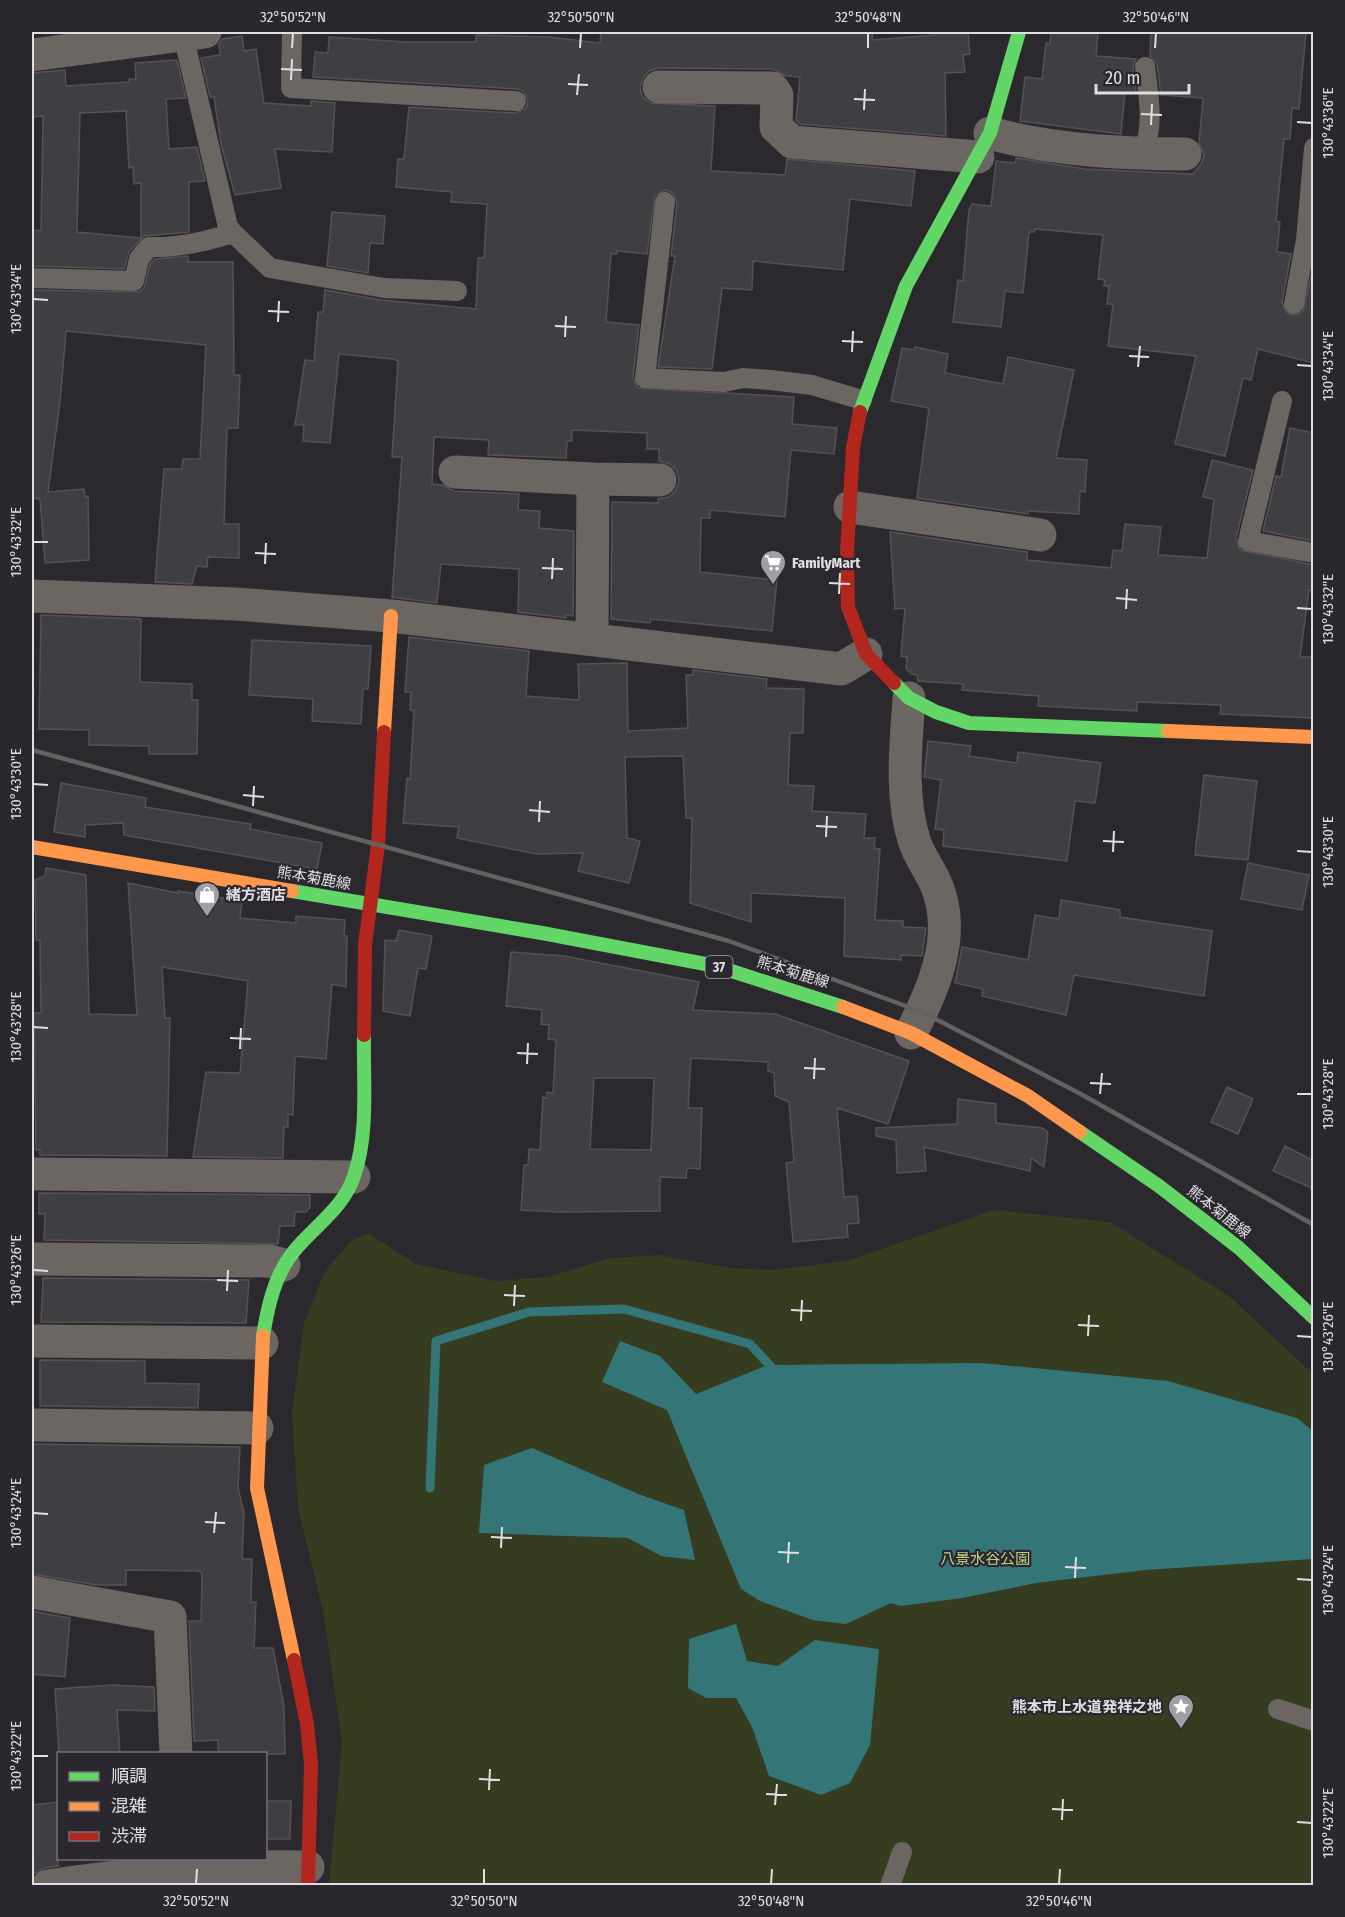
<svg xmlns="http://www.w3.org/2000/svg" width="1345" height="1917" font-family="'Fira Sans Condensed','Noto Sans JP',sans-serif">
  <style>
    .green { fill: #353c1f }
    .water { fill: #347678 }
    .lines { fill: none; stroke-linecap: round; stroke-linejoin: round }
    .stream { stroke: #347678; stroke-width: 9 }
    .building { fill: #3f3e42; stroke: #545256; stroke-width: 1.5; fill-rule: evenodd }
    .lane { stroke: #6b6661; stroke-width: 20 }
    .street { stroke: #6b6661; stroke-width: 33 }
    .fast { stroke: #63d668; stroke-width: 14 }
    .slow { stroke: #ff974d; stroke-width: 14 }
    .jam { stroke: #b3261e; stroke-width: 14 }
    .rail { stroke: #646161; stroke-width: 4.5 }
    .ticks { fill: none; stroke: #e0dee3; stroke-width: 2 }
    .labels { text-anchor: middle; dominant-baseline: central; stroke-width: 4.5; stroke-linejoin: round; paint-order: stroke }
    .shield { fill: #2b272f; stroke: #aaa7ad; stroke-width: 1.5 }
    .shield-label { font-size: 14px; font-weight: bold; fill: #e0dee3 }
    .poi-label { font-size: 15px; font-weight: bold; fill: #e0dee3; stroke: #2b272f; text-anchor: start }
    .street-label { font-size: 15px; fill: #e0dee3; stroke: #2b272f }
    .park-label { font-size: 15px; fill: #bed185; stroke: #2b272f }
    .neatline { fill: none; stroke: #e0dee3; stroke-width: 2 }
    .ticks-label { font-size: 15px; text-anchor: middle; fill: #e0dee3 }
  </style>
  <rect width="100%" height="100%" fill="#2b292d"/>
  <path class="green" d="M994,1210l116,12 119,74 84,78v511h-984l13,-143 -18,-126 -26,-108 -6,-95 12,-90 20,-50 26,-31 18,-9 48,31 79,17 53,-4 62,-19 50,-3 69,13 47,2 74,-10z"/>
  <path class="water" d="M620,1341l40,15 36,38 72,-29 213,-2 187,18 129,37 16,13v128l-168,11 -109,13 -74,15 -61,8 -10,-3 -45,21 -33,-4 -53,-19 -19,-12 -74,-179 -65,-28z
    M532,1448l109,47 43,15 11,50 -34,-4 -33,-18 -149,-5 5,-68z
    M736,1624l11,37 31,5 37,-26 64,9 -9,96 -20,38 -29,12 -52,-19 -17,-49 -16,-29h-30l-18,-10 1,-49z"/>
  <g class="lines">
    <path class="stream" d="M430,1488l6,-147 93,-29 95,-3 126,35 26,28"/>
  </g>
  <path class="building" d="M601,32h272l-1,8 63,-5v-3h33l2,22 -7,1 2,17 -20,1 1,63 -146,-12 -4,-4 4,-43 -14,-1 -13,-7 -114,-1 -10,3 -6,7 -3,9 2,9 8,7 65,3 -4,65 74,4 2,-16 128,12 -4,35 -61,-7 -7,71 -90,-9 -1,29 -30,-2 -10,81 -54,-2 17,-111h-4l6,-53 -4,-10 -7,-3 -11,5 -8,59 -30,-3v3h-6l-5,68 33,3 -6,52 5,11 156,9 -2,27 45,4 -3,26 -43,-4 -6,67 -75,-7v8h-9l-1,54 77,8 -5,51 -121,-12 -1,4 -39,-4 1,-117 46,1v-4l11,-2 7,-7 3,-9 -2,-10 -7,-7 -11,-3v-12h-12v-16l-75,-3v11h-5l-1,17 -78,-3 1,-15 -55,-3 -2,47 10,1 12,6 65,3 -1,16 22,1 -1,17 35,3 -1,85 -7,-1v3l-48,-6 1,-43 -78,-5 -4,39 -45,-6 10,-140h-10l6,-96 -5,-2 -54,-5 -9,89 -27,-2 1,-16h-9l10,-65 9,1 4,-49h5l2,-22 56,10 95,9 2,-51h6l3,-54 -36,-2 1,-10 -56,-5 2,-28h6l5,-52 106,6 11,-5 2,-7 -5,-10 -6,-2 -204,-12 2,-25 13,1 1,-16 76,5h71v-7l73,2 51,6z
    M1051,32h47l-2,24 40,3 -3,9 3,25h-11l-4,41 -101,-13 5,-44 17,2 4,-36 4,1z
    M1151,32h155l-7,77 -7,-1 -2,31h-6l-8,82 4,1 -3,30 14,2 -9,48 5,11 10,2 6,-4 11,-46v98l-56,-14 -7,31 -8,-2 -18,78 -50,-12 21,-88 -88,-10 5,-42h-6l2,-18h-5l1,-6 -7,-1 5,-44 -68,-6 -1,3h-5l-6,61 -18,-2 -4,36 -48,-5 5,-42 5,1 6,-71 3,-6 19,2 5,-45 19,2 1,-5 69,11 108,5 8,-10 3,-9 -5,-12 4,-45 -42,-3 -4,-30 -7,-9z
    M242,36l2,15 12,-2 8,54 47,3v-5l24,2 -3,49 -57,-3 6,39 -46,7 -14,-51 -7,-47h-4l-9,-39 19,-3 -1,-11 3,-5z
    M177,60l9,38 -20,1 3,50 28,-2 8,34 -16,1v50l-45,4 -15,16 -5,17 -92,-3v-36l9,1 2,-115 -11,1v-44l33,-3 1,16 63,-4v-3h7l-1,-16zM126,111l3,57 4,-1 1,17 7,-1v55l-64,-6 3,-119z
    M332,212l53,4 -2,28 -13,-1 -2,30 -41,-7z
    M188,256v6h45l1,113h6l-2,53h-11l-3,96h15v34l-31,-1 -1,10 -10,-1 -5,18 -37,-2 9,-113h18l1,-10h17l6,-114 -140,-14 -6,71 -12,90 36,-3 1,8 3,-1 1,64 -44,3 -5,-64 -8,-1v-208l107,2 5,-4 6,-24 5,-5z
    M915,347l33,7 -3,19 58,11 5,-27 66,13 -18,88 31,2 -2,32 -5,-1 -1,23 -51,-3v3l-111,-16 12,-90 -38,-7 11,-53 12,2z
    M1290,428l24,5v108l-51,-10 13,-55 5,1z
    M1212,460l41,10 -17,68 4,12 74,15v26l-5,-1 -9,67h14v61l-94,-4 1,-9 -84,-3v9l-99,-5 1,-10 -77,-6 1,-6 -45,-3 -1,-6 -5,-1 -6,-5 1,-12 -6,-1 4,-48 -10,1 -5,-77 137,20v8l84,8 2,-18 9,1 3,-27 36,3 -3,28 49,3 7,-59 -11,-2z
    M41,615l100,4 -1,63 52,2v16h6l-1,54h-48v-8l-60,-1v-15l-50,-1z
    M409,637l120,14 -3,45 53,4 -1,-36 49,-1 1,68 60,-3 -2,-53h7v-5l74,9 -1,9 38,1 -1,44h-13l-2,52 26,1 -2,25 54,3 -2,24h11l-1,10 6,1 -5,71 28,1v6l23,1 -4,28 -21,-1v5l-57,-4 1,-58 -94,-5v29l-61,-19 2,-85h-6l-3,-62 -58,1 2,81 13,3 -11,42 -51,-12 5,-18 -47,1 -79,-16 2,-11 -56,-4 4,-45 3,1 4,-68 -4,-1 1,-18h-6z
    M252,640l119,6 -3,43h-5l-2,35 -49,-3 1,-22 -64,-4z
    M928,741l43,5 -2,10 48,7 1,-11 83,11 -6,40 -20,-2 -8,60 -124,-15 1,-16 -9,-1 6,-49 -17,-3z
    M1204,775l53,6 -9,79 -53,-5z
    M61,783l85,15 -1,9 106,17 -1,5 72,14 -5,26 -193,-34 -1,-12 -38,2v12l-31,-5z
    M1248,863l61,12 -7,35 -61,-11z
    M46,868l40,7 3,139 48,1 -9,-132 50,10v-2l64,10 -2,17 56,5v-7l49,4 -1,16h3l-1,51 -14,-3 -6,75 -31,-3 -2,59 -5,-1v13h-4l-1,31 -90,-1 13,-85 34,1 8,-92 -86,-14 3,51h5l-3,138 -127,-1v-5h-4l-2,-137h7l-1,-73h-4l-1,-60 10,-4z
    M1061,900l59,10v7l92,14 -8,65 -130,-21 -8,40 -84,-19 1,-7 -28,-6 7,-36 66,13 7,-45 24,4z
    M399,930l33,6 -6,33 -8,-1 -8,48 -27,-5 2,-71 11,1z
    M511,952l53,4 135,26 -6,28 82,4 134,47 -21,63 -51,-16 7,89 13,-1 2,27 -12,1 1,13 -55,5 -7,-79 8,-1 -5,-60 -14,-6 -1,-23 -6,-2v-9l-77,-4 -3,50h14l-2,61 -13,-1 -1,10 -26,-1v34l-100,1 -39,-2 3,-45h4l1,-16 11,1 3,-53 3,1 1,-6 6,1 3,-53 -8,-1 1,-14 -8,-1 1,-14 -36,-4zM594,1078h60l-3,72 -61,-1z
    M1227,1087l26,12 -15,35 -27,-12z
    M958,1099l38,5v19l46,5 6,4 -4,35 -13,-9 -1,13 -106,-24 2,24 -29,2 -1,-33 -20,-4v-8l81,-4z
    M1285,1146l29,15v28l-41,-18z
    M39,1193l271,2v12l-4,5h-11l-1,14h-14l-2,18 -234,-4 1,-26h-6z
    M43,1278l206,2 -3,43 -205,-1z
    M40,1360l105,1v22l54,1 -1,24 -158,-2z
    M32,1444l208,3 -2,41 6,25 -2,46h10l-1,43h5l-2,46h19l11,58 1,48h-67v-14l-24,1 -5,-120h12l1,-47 -3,-3 -73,-1v15h-29l-65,-11z
    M32,1611l38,7 -5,59 -33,-3z
    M112,1685l42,2 1,24 -38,-1 3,44h-61l-4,-65z
    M266,1801h25l-1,38h-24z
    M58,1802v64l-13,2 -11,6 -2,-69z"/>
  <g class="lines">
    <path class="lane" d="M292,32l-1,56 225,13
      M183,34l45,193 5,6 37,35 114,20 73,3
      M1314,148l-8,92 8,2
      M1143,154c11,-29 6,-57 2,-87
      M665,202l-20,176 79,4 19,-4 28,2 41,5 50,15
      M32,278l102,3 5,-22 10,-12c29,1 56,-5 84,-14
      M1294,304l12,-64
      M1282,401l-34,140 66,12
      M1278,1709l36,12
      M890,1886l12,-34"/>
    <path class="street" d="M32,55l173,-23
      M659,87l113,1 5,7 -1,32 16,15 186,15
      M990,133c60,17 133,21 195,21
      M455,472l138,7
      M850,507l190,28
      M32,596l204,8 155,12 450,53 25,-15
      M592,639l1,-160 67,1
      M909,698c-3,47 -9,96 5,142 5,17 18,32 24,49 18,49 -5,101 -27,144
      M32,1174l322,3
      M32,1259l237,2 15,4
      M32,1341l230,2
      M32,1425l225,3
      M32,1592l138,25 6,137
      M48,1886c86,-13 173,-21 260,-19"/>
    <path class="fast" d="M860,412l46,-126 84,-153 29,-101
      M894,683l15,15 27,14 33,11 199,8
      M292,891l250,42 174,33 127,41
      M1080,1132l79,54 80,62 75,70
      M263,1336c4,-24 9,-49 21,-70 18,-33 58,-52 70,-90 15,-43 9,-96 10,-141"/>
    <path class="slow" d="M1168,731l146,6
      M384,732l7,-116
      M32,847l260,44
      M843,1007l68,26 117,63 52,36
      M263,1336l-6,152 37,172"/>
    <path class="jam" d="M860,412l-7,35 -6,105 1,55 18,47 28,29
      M364,1035l1,-90 13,-100 6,-113
      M294,1660l13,64 4,40 -3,122"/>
    <path class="rail" d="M32,750l697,191 193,71 157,81 235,132"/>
  </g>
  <path class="ticks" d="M292,48l1,-15M580,48l1,-15M868,48v-15M1155,48l1,-15M281,69l21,1M291,80l1,-21M568,84l20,1M577,95l2,-21M854,99l21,1M864,110l1,-21M1141,114l21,1M1297,122l15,1M1151,125l1,-21M33,299l15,1M268,311l21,1M278,322l1,-21M555,326l21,1M565,337l1,-21M842,341l21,1M852,352l1,-21M1129,356l20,1M1297,365l15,1M1138,367l2,-21M33,542h15M255,553l21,1M265,564l1,-21M542,568l21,1M552,579l1,-21M829,583l21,1M839,594l1,-21M1116,598l21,2M1297,608l15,1M1126,609l1,-20M33,784l15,1M243,795l21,2M253,806l1,-20M529,810l21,2M539,822l1,-21M816,826l21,1M826,837l1,-21M1103,841l21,1M1297,851l15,1M1113,852l1,-21M33,1027l15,1M230,1038l21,1M240,1049l1,-21M517,1053l21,1M527,1064l1,-21M804,1068l21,1M814,1079l1,-21M1090,1083l21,1M1100,1094l2,-21M1297,1094h15M33,1270l15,1M217,1280l21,1M227,1291l1,-21M504,1295l21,1M514,1306l1,-21M791,1310l21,1M801,1321l1,-21M1078,1325l21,1M1088,1336l1,-21M1297,1336l15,1M33,1513l15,1M205,1522l20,1M214,1533l2,-21M491,1537l21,1M501,1548l1,-21M778,1552l21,1M788,1563l1,-21M1065,1567l21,1M1075,1578l1,-21M1297,1579l15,1M33,1756h15M479,1779l21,1M489,1790l1,-21M766,1794l21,1M775,1805l2,-21M1052,1809l21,1M1062,1820l1,-21M1297,1822l15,1M196,1884l1,-15M484,1884v-15M771,1884l1,-15M1059,1884l1,-15"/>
  <defs>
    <symbol id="supermarket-pin" viewBox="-11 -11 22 30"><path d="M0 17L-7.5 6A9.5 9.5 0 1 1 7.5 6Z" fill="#a19fa3" stroke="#2b272f"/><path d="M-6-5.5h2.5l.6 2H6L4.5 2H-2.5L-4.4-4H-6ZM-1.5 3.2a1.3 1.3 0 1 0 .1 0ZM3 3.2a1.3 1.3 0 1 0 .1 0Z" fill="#fff"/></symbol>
    <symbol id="shop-pin" viewBox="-11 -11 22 30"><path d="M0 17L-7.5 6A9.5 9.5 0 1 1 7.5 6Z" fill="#a19fa3" stroke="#2b272f"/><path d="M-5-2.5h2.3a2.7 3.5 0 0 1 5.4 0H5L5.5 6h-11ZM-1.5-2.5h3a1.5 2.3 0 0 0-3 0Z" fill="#fff"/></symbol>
    <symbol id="sight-pin" viewBox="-11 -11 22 30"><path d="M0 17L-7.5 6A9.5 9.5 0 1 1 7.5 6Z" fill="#a19fa3" stroke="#2b272f"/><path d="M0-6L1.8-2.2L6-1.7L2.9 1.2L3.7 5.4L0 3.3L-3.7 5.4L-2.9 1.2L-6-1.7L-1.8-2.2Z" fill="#fff"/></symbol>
  </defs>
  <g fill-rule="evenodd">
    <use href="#supermarket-pin" x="758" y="548" width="30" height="40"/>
    <use href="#shop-pin" x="192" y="880" width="30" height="40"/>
    <use href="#sight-pin" x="1166" y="1692" width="30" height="40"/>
  </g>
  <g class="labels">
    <rect class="shield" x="705.5" y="956" width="27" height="22" rx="4.5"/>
    <g class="shield-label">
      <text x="719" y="967">37</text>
    </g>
    <g class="poi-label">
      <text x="792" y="563">FamilyMart</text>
      <text x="226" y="895">緒方酒店</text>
      <text x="1162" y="1707" text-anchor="end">熊本市上水道発祥之地</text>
    </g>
    <g class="street-label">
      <text transform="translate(314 878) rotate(10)">熊本菊鹿線</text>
      <text transform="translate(793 972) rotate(17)">熊本菊鹿線</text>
      <text transform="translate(1219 1212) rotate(38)">熊本菊鹿線</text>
    </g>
    <g class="park-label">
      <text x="985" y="1559">八景水谷公園</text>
    </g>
  </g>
  <rect width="1345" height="1917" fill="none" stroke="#2b272f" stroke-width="66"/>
  <rect x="57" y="1752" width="210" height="108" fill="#2b272f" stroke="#737077" stroke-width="1.5"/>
  <rect x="69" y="1772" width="30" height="9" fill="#63d668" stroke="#737077" stroke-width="1.5"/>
  <text x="111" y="1782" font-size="18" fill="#e0dee3">順調</text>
  <rect x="69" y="1802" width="30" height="9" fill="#ff974d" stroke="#737077" stroke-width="1.5"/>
  <text x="111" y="1812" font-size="18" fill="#e0dee3">混雑</text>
  <rect x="69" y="1832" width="30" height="9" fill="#b3261e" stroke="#737077" stroke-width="1.5"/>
  <text x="111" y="1842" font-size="18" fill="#e0dee3">渋滞</text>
  <path d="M1096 84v9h93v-9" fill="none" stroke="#e0dee3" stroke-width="3"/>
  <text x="1105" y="84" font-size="18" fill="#e0dee3" stroke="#2b272f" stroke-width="4.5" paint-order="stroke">20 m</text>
  <rect x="33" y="33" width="1279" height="1851" class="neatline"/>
  <g class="ticks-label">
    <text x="293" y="22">32°50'52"N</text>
    <text x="581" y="22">32°50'50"N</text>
    <text x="868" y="22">32°50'48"N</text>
    <text x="1156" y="22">32°50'46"N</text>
    <text transform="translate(1328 123) rotate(-90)" y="5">130°43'36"E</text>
    <text transform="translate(16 299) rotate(-90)" y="5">130°43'34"E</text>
    <text transform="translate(1328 366) rotate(-90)" y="5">130°43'34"E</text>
    <text transform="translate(16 542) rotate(-90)" y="5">130°43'32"E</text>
    <text transform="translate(1328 609) rotate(-90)" y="5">130°43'32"E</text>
    <text transform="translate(16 784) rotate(-90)" y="5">130°43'30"E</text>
    <text transform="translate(1328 852) rotate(-90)" y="5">130°43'30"E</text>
    <text transform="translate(16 1027) rotate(-90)" y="5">130°43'28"E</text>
    <text transform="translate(1328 1094) rotate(-90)" y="5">130°43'28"E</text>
    <text transform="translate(16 1270) rotate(-90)" y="5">130°43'26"E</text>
    <text transform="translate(1328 1337) rotate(-90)" y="5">130°43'26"E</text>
    <text transform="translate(16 1513) rotate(-90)" y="5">130°43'24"E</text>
    <text transform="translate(1328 1580) rotate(-90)" y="5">130°43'24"E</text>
    <text transform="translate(16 1756) rotate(-90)" y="5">130°43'22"E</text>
    <text transform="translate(1328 1823) rotate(-90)" y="5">130°43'22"E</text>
    <text x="196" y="1906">32°50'52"N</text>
    <text x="484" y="1906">32°50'50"N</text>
    <text x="771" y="1906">32°50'48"N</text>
    <text x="1059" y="1906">32°50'46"N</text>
  </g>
</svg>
